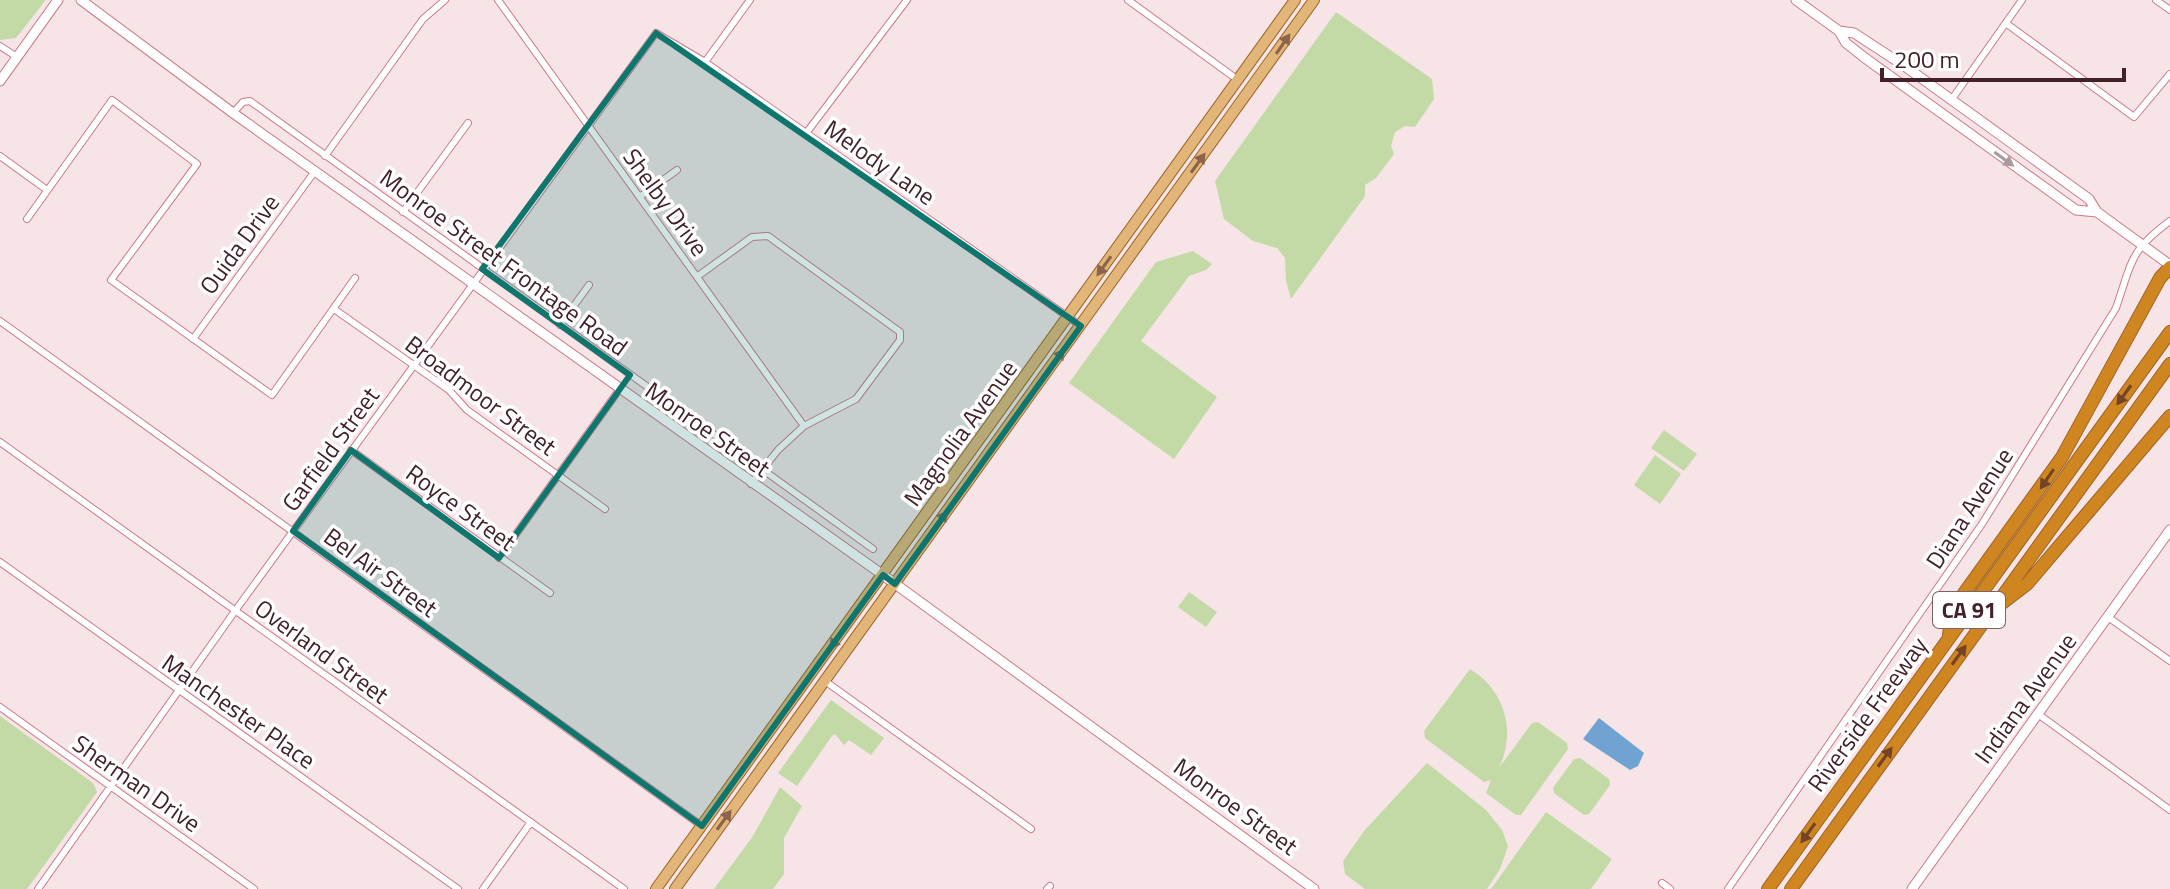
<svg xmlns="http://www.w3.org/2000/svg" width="2170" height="889" font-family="'Titillium Web',sans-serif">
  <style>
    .green { fill: #c3daa6 }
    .water { fill: #71a3d2 }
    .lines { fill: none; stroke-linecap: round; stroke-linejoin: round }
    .street-casing { stroke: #cc7a8a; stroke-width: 8 }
    .secondary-casing { stroke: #cc7a8a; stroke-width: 11 }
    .primary-casing { stroke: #9e6223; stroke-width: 12 }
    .highway-casing { stroke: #9e6223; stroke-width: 14 }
    .street { stroke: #fff; stroke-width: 6 }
    .secondary { stroke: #fff; stroke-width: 9 }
    .primary { stroke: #e2b679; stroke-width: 10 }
    .highway { stroke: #cf8520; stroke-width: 12 }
    .oneway { fill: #8a644c }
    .oneway2 { fill: #aa9b9e }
    .oneway3 { fill: #734425 }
    .marked { fill: #0f766e; fill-opacity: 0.2; stroke: #0f766e; stroke-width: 6; stroke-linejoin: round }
    .labels { text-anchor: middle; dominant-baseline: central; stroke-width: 7; stroke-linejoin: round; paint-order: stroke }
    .shield { fill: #fff; stroke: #7b6468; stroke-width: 2 }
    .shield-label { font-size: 22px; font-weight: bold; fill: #422128 }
    .street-label { font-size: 24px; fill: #422128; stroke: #fff }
  </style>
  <rect width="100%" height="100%" fill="#f6e4e7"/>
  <path class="green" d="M0,0h45v1l-29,37 -16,2z
    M1336,12l96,67 2,20 -19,28 -10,-1 -10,6 -4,14 3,8 -18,24 -11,7v11l-74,103 -5,-18 -1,-23 -8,-10 -24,-7 -29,-22 -9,-38z
    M1193,251l19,13 -6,6 -17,6 -48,65 76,56 -43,62 -105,-76 87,-121z
    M1664,430l33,24 -13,17 -33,-23z
    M1655,455l26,19 -21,30 -26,-19z
    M1189,592l28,20 -11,15 -28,-20z
    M1470,669c36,22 46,63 29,99l33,-45 6,-1 29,21 1,6 -47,66h-5l-30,-22 5,-13 -7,2 -59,-44 -1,-7z
    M831,700l53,38 -13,17 -22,-15 -5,5 -9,-11 -3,2 -35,50 -19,-13z
    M0,716l93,67 4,9 -70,97h-27z
    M1580,758l29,21 1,6 -21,29 -5,1 -30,-22 -1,-5 21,-29z
    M1427,763l59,47 16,20 6,16 -8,23 -13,20h-122l-20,-15 -2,-13 21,-30z
    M780,787l22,19 -18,32v36l-11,15h-59l39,-53z
    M1546,812l66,47 -21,30h-100z"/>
  <path class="water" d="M1599,718l45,35 -6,13 -8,4 -47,-31z"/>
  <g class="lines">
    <defs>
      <path id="street" d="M498,0l306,426
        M1128,0l110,80
        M2156,0l14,10
        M2007,24l127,93 36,-43
        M0,46l17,11
        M705,62l45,-62
        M1952,99l70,-99
        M233,113l10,-11 7,-1 623,448
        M807,132l100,-132
        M0,156l47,34
        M325,156l98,-137 22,-19
        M641,196l36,-26
        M403,212l65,-89
        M27,219l85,-119 85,64 -86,116 161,115 83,-117
        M698,276l54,-39 16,-1 132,96v8l-44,59 -52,27 -26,24 -27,34
        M334,309l115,81 18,20 138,99
        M0,321l702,505
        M560,325l29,-40
        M193,339l122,-168
        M0,442l624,447
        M351,450l199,143
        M499,558l120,-168
        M0,562l458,327
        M2108,617l62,44
        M825,681l206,148
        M0,707l254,182
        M2038,714l132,96
        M1662,883l8,6
        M38,889l197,-278 421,-578 49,29 376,264
        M483,889l48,-67
        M1047,889l3,-3
        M1728,889l254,-365 134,-216c16,-46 13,-57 54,-87"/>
      <path id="secondary" d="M81,0l152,113 650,462 431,314
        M1796,0l43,31 7,12 19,15 211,152 21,2
        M1839,31l15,2 52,34 183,132 8,13 73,53
        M0,81l58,-81
        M1912,889l258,-359"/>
      <path id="primary" d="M656,889l639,-889
        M675,889l639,-889"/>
      <path id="highway" d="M2001,604l26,-20 143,-168
        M1949,635l3,-25 110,-153 98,-179 10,-11
        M1768,889l402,-557
        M1791,889l379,-525"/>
    </defs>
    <use href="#street" class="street-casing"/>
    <use href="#secondary" class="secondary-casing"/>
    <use href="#primary" class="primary-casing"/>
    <use href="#highway" class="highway-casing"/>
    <use href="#street" class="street"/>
    <use href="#secondary" class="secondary"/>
    <use href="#primary" class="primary"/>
    <use href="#highway" class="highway"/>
  </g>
  <defs><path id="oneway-solid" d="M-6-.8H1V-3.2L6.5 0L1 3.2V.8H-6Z" transform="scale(2)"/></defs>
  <g class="oneway">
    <use href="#oneway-solid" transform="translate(1283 44) rotate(-55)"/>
    <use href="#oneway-solid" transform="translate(1198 163) rotate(-54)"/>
    <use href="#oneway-solid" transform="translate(1104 266) rotate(126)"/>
    <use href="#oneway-solid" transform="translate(1057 359) rotate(-54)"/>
    <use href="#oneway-solid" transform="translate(940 521) rotate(-54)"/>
    <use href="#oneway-solid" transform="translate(837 639) rotate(126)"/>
    <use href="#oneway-solid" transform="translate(724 820) rotate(-54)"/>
  </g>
  <use class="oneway2" href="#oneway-solid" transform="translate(2004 159) rotate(36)"/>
  <g class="oneway3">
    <use href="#oneway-solid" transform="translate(2124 395) rotate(126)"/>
    <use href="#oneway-solid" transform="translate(2047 479) rotate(124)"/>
    <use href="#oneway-solid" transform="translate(1959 655) rotate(-54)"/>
    <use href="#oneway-solid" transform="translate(1885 757) rotate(-54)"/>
    <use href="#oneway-solid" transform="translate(1808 833) rotate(126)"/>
  </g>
  <path class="marked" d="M656,33l425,293 -186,258 -12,-9 -181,251 -409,-295 58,-81 148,108 131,-183 -148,-106z"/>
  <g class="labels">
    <rect class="shield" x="1933" y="592" width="72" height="36" rx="6"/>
    <g class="shield-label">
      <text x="1969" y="610">CA 91</text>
    </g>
    <g class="street-label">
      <text transform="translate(880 162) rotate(35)">Melody Lane</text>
      <text transform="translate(666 202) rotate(54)">Shelby Drive</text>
      <text transform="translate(239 244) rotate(-54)">Ouida Drive</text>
      <text transform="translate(504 262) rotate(36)">Monroe Street Frontage Road</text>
      <text transform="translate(481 395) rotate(37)">Broadmoor Street</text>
      <text transform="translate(708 429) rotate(35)">Monroe Street</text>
      <text transform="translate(960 433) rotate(-54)">Magnolia Avenue</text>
      <text transform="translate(330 449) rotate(-54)">Garfield Street</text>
      <text transform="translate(461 507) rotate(36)">Royce Street</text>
      <text transform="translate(1969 508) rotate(-57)">Diana Avenue</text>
      <text transform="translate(381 572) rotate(36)">Bel Air Street</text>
      <text transform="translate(322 651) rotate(36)">Overland Street</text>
      <text transform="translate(2025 698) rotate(-54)">Indiana Avenue</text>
      <text transform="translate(239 711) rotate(35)">Manchester Place</text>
      <text transform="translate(1867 714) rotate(-54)">Riverside Freeway</text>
      <text transform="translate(137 783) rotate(35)">Sherman Drive</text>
      <text transform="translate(1236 806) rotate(36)">Monroe Street</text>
    </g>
  </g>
  <path d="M1882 68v12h242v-12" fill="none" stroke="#422128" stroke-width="4"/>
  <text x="1894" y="68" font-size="24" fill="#422128" stroke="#ffffff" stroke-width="6" paint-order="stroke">200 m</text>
</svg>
